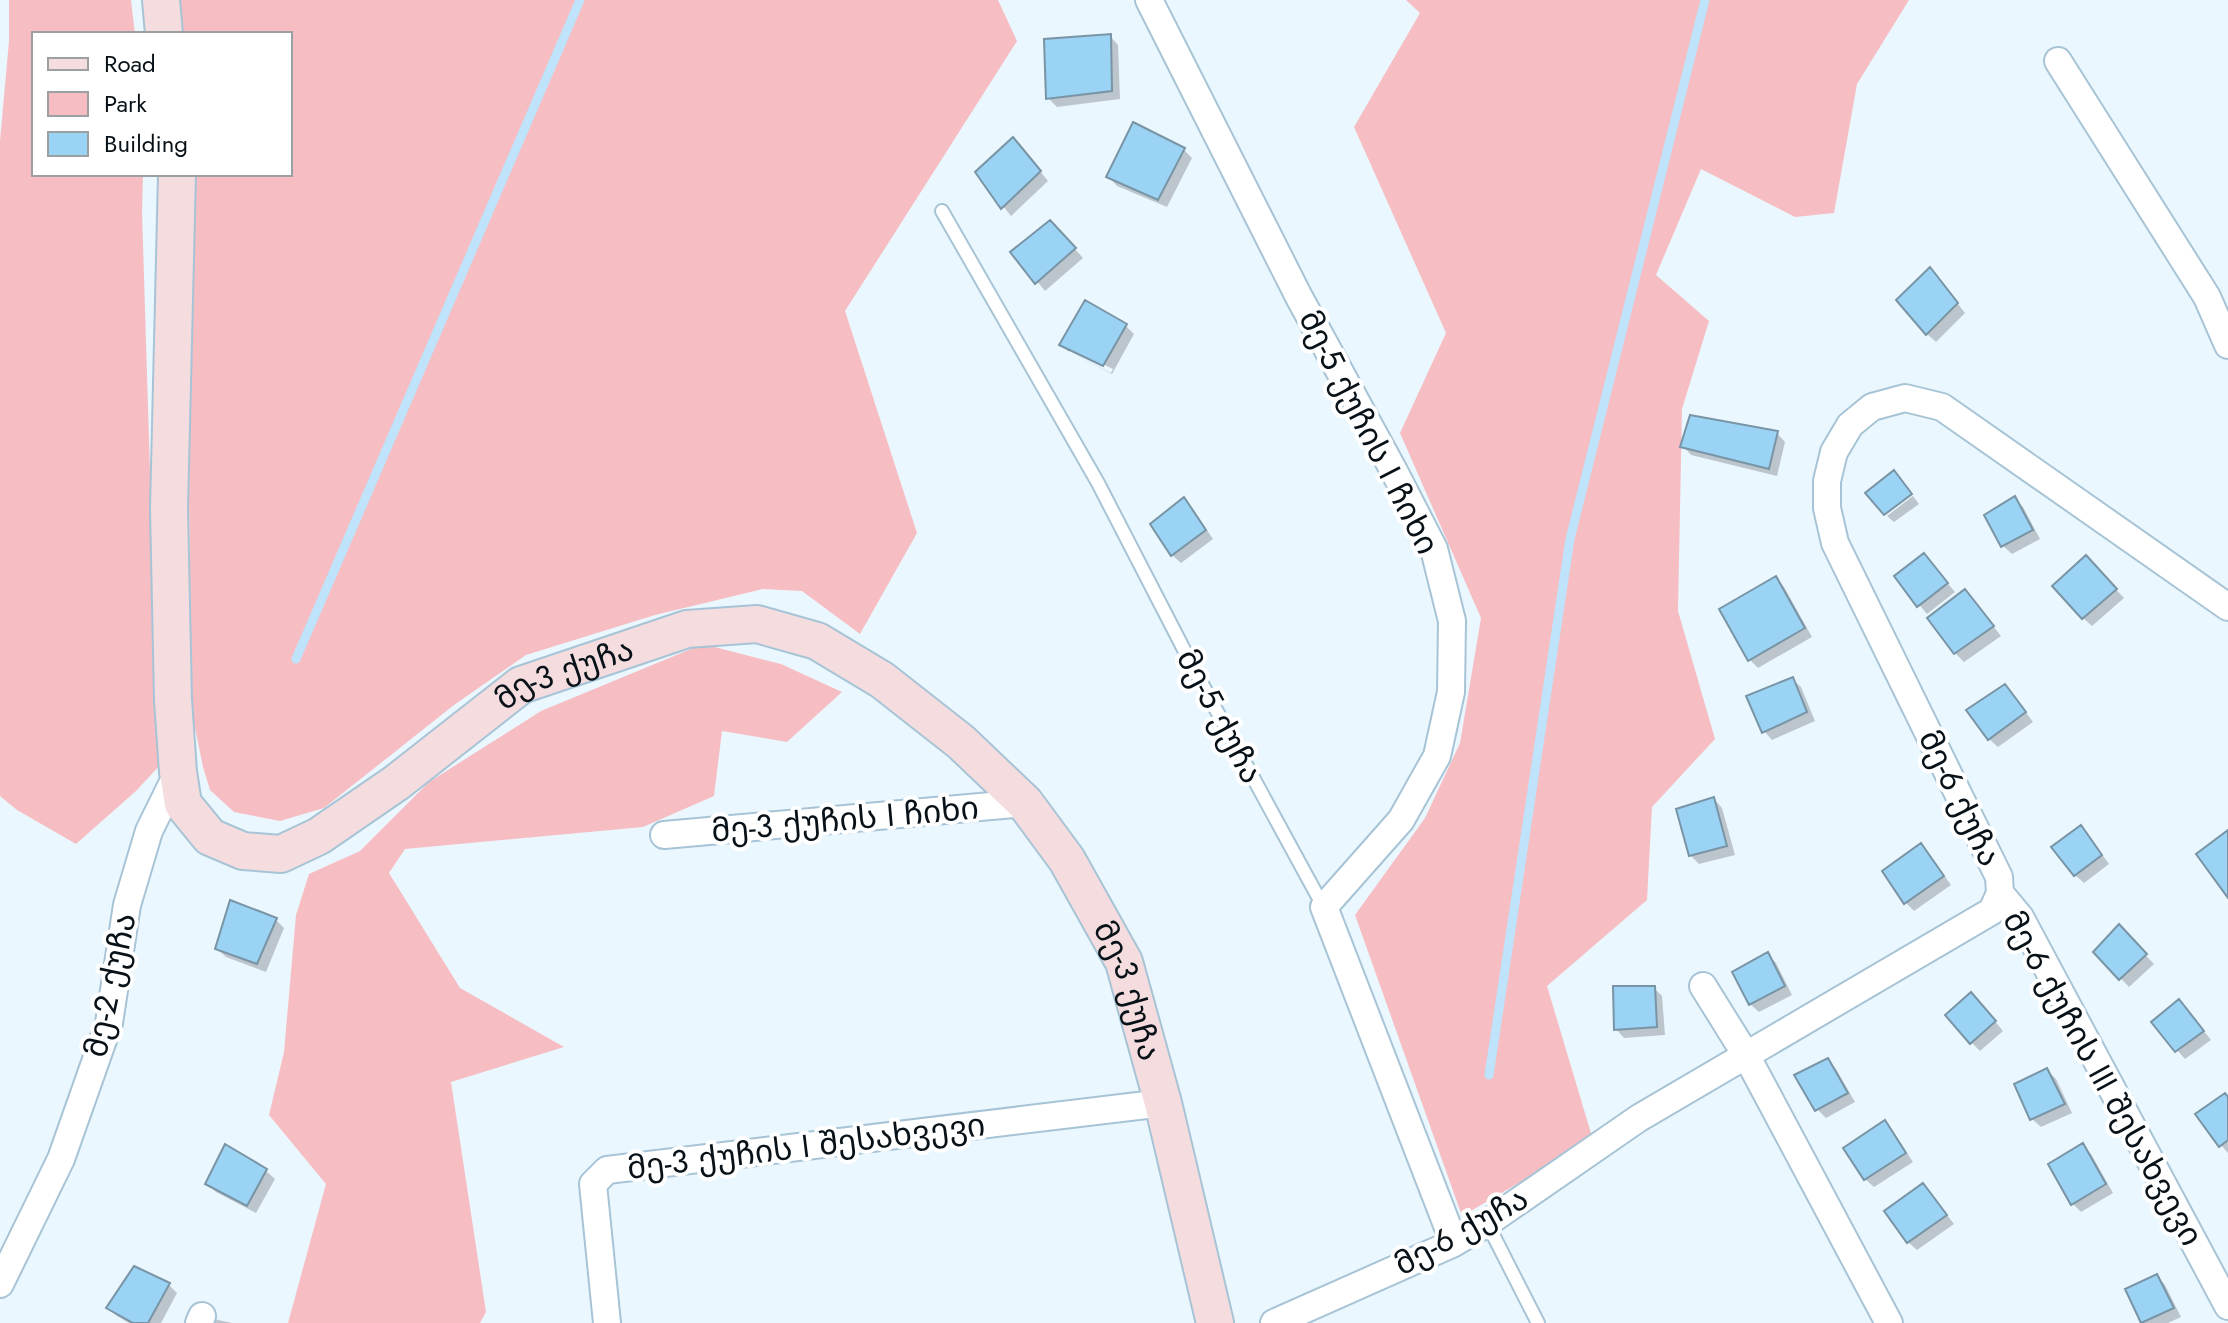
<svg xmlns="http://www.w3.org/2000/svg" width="2228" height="1323" font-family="Jost,'Noto Sans Georgian',sans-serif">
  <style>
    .green { fill: #f6bec2 }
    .shadow { fill: #0003 }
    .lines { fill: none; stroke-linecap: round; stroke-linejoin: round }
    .stream { stroke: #bee3fa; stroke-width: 9 }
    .building { fill: #9bd3f5; stroke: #7894a5; stroke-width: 2 }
    .lane-casing { stroke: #a7c4d6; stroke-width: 16 }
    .street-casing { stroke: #a7c4d6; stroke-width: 30 }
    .secondary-casing { stroke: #a7c4d6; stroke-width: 40 }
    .lane { stroke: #fff; stroke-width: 12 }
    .street { stroke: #fff; stroke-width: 26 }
    .secondary { stroke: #f5dddf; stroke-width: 36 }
    .labels { text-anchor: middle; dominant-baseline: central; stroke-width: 8; stroke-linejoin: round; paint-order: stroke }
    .street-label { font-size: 32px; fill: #071117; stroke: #fff }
  </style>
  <rect width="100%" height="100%" fill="#ebf7fe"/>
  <path class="green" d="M9,0h122l4,34h-101v140h109l-1,38 11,356 1,140 7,56 -25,27 -60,53 -59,-34 -17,-14v-655l9,-100z
    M175,0h823l19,41 -172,270 72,222 -57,101 -58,-43 -39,-2 -108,26 -129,40 -72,50 -130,103 -44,13 -46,-9 -24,-22 -7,-23 -11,-54 -5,-358 9,-181h94v-140h-110z
    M1406,0h503l-52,84 -23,129 -39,4 -94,-48 -45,106 53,46 -27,88 -4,202 37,128 -63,68 -5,93 -100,86 46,154 -131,76 -107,-301 70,-97 35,-75 21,-125 -81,-185 46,-100 -92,-206 66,-114z
    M703,644l78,20 61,28 -55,50 -65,-11 -8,65 -71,31 -238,22 -16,24 71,115 104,59 -113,35 35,230 -6,11h-192l38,-139 -57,-69 15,-63 12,-137 13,-41 51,-23 69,-69 112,-71z"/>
  <path class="shadow" d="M1110,36l8,9 2,54 -63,8 -9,-9z
    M1022,149l26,32 -37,35 -34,-43z
    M1184,150l8,8 -25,49 -50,-21 -8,-9z
    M1059,231l24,27 -38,33 -32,-39z
    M1938,278l27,35 -29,29 -9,-8z
    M1125,325l9,9 -22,40 -43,-22 42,21 2,-4 -44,-21v4l-7,-7z
    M1777,433l8,9 -8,34 -86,-21 -8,-9z
    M1913,496l6,8 -25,18 -7,-6z
    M2015,499l8,8 17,32 -28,15 -9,-8 -16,-30z
    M1183,500l9,8 21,31 -32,24 -9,-8z
    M1924,555l31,37 -28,22 -31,-37z
    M2086,558l38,40 -32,28 -9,-8z
    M1776,579l8,8 28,50 -54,31 -8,-8z
    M1973,600l28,36 -37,26 -9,-9z
    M1792,679l9,8 14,34 -43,19 -8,-9z
    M2013,695l20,27 -35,25 -9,-8z
    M1714,799l8,9 13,47 -36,9 -9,-9z
    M2089,836l20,28 -25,19 -9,-8z
    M1921,846l8,8 22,31 -37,26 -8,-8z
    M276,920l8,8 -18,44 -40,-15 -9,-8z
    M2119,927l35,37 -25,23 -33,-35z
    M1767,954l9,9 16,32 -33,17 -9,-8z
    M1654,988l8,8 3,39 -41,3 -8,-9z
    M1980,1003l23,28 -23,20 -9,-9z
    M2187,1010l24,30 -26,19 -8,-9z
    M1827,1060l9,9 19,33 -29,16 -9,-9z
    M2047,1070l9,9 16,34 -31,14 -9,-8z
    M2228,1099v54l-7,-8z
    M1885,1122l8,9 20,31 -39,25 -9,-8z
    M226,1146l40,25 9,8 -19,34 -40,-21 -9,-9z
    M2082,1146l9,8 22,39 -32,19 -8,-8z
    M1931,1194l23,30 -37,26 -9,-8z
    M2157,1276l8,9 16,32 -13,6h-23l-2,-1z
    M169,1285l8,8 -16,30h-32l-12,-7 -9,-8z
    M214,1319l18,4h-19z"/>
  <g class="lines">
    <path class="stream" d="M296,659l284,-659
      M1489,1075l81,-536 135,-539"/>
  </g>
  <path class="building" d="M1111,34l1,57 -66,8 -2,-60z
    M1133,122l52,26 -27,52 -52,-23z
    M1013,137l28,34 -40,38 -26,-37z
    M1050,220l26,28 -41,36 -25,-32z
    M1930,267l28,36 -32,32 -30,-35z
    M1085,300l42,24 -24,42 -44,-21z
    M1690,415l88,16 -9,38 -89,-22z
    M1894,470l18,24 -28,21 -19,-22z
    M2015,496l18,34 -32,17 -17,-32z
    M1184,497l22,33 -35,26 -21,-32z
    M1924,553l24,30 -31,24 -23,-31z
    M2086,555l31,34 -35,30 -30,-33z
    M1776,576l29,52 -57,33 -29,-52z
    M1965,589l29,37 -40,28 -27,-36z
    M1793,677l14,35 -45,21 -16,-37z
    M2005,684l21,28 -38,28 -22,-30z
    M1714,797l13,49 -38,10 -13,-47z
    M2081,825l21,30 -28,21 -23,-29z
    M2228,830v68l-32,-44z
    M1921,843l23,33 -40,28 -22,-33z
    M230,900l47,18 -20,46 -42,-15z
    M2119,924l28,30 -28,26 -26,-28z
    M1768,952l17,34 -36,19 -17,-33z
    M1613,986h42l2,41 -43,3z
    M1971,992l25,29 -26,23 -25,-29z
    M2179,999l25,32 -29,21 -24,-30z
    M1828,1058l20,35 -33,18 -21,-36z
    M2047,1068l18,36 -35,16 -16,-36z
    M2225,1093l3,4v43l-9,7 -24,-33z
    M1885,1120l21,33 -42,27 -21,-32z
    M2083,1143l23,41 -35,21 -23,-41z
    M225,1144l42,25 -20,37 -42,-22z
    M1923,1183l24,32 -40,28 -23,-32z
    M134,1266l36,17 -22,40h-15l-27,-15z
    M2157,1274l17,34 -33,15 -16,-34z"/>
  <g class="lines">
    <defs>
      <path id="lane" d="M942,211l156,272 97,188 128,235
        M1487,1223l51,100"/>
      <path id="street" d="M1149,0l150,297 96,176 39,76 18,72 -1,71 -14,64 -36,64 -77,87 130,336
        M2058,61l149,236 21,48
        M664,835l361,-32
        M2000,893l20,24 208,389
        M1703,986l43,69 143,268
        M0,1284l61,-125 48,-136 18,-118 22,-74 29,-59
        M199,1323l3,-7
        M607,1323l-14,-139 14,-14 556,-67
        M1274,1323l180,-80 33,-20 152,-105 353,-207 8,-18 -1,-16 -164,-334 -8,-35v-27l7,-29 16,-27 22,-18 33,-9 37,9 286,200"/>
      <g id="secondary">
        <path d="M161,0l3,34"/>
        <path id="s1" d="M177,174l-8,335 4,191 5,72 5,32 27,33 33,14 38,3 38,-18 77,-53 125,-98 166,-56 70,-5 60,17 65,39 79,62 64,61 42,57 57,102 39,141 52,220"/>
      </g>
    </defs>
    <use href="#lane" class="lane-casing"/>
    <use href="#street" class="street-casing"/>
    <use href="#secondary" class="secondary-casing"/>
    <use href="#lane" class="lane"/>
    <use href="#street" class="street"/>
    <use href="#secondary" class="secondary"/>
  </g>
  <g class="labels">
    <g class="street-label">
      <text transform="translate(1369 432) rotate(63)">მე-5 ქუჩის I ჩიხი</text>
      <text stroke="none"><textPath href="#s1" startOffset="1086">მე-3 ქუჩა</textPath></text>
      <text transform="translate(1220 716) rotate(62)">მე-5 ქუჩა</text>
      <text transform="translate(1960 798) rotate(64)">მე-6 ქუჩა</text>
      <text transform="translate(845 819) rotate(-5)">მე-3 ქუჩის I ჩიხი</text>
      <text transform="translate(110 985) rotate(-78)">მე-2 ქუჩა</text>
      <text stroke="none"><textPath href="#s1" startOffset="1830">მე-3 ქუჩა</textPath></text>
      <text transform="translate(2103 1078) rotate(61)">მე-6 ქუჩის III შესახვევი</text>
      <text transform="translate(806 1146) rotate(-7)">მე-3 ქუჩის I შესახვევი</text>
      <text transform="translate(1461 1231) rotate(-29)">მე-6 ქუჩა</text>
    </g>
  </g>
  <rect x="32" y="32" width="260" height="144" fill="#ffffff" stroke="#9ca0a2" stroke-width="2"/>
  <rect x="48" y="58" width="40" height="12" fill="#f5dddf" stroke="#9ca0a2" stroke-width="2"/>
  <text x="104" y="72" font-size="24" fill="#071117">Road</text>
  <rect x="48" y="92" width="40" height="24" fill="#f6bec2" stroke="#9ca0a2" stroke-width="2"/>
  <text x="104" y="112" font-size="24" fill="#071117">Park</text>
  <rect x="48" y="132" width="40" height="24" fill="#9bd3f5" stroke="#9ca0a2" stroke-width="2"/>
  <text x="104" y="152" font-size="24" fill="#071117">Building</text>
</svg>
